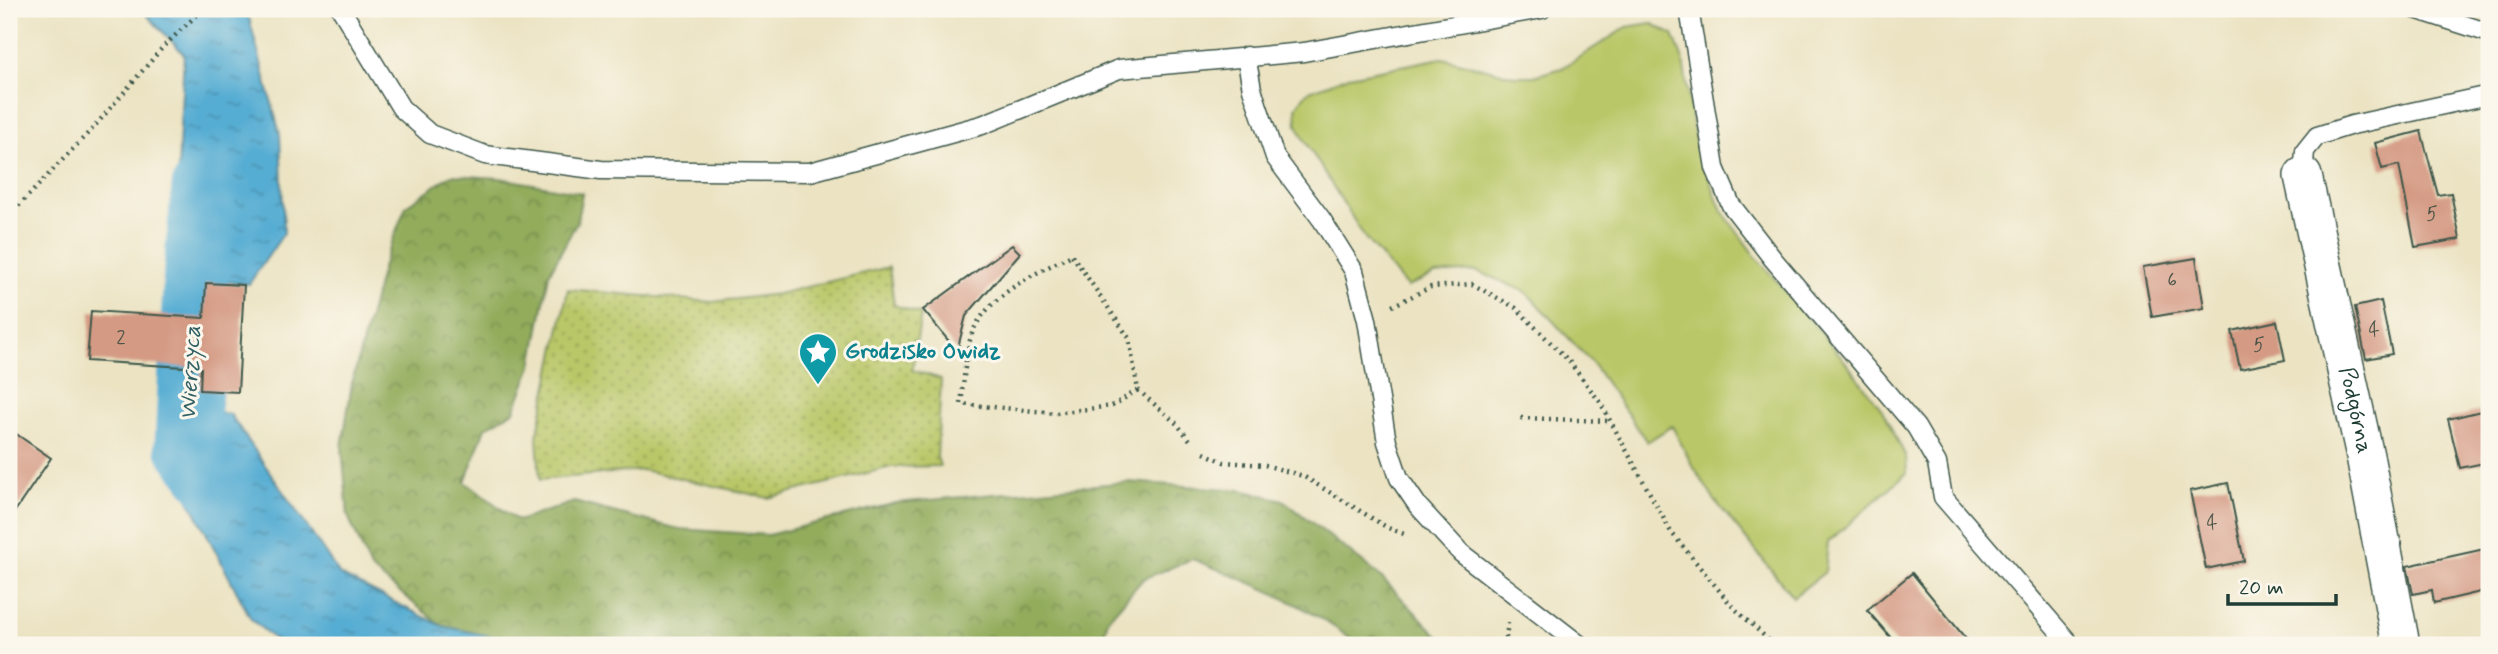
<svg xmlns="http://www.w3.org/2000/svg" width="2498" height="654" font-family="Mynerve,sans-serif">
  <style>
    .grass { fill: url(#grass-dots); stroke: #6c824e; stroke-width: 2 }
    .forest { fill: url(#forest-crowns); stroke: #587448; stroke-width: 2 }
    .green { fill: #b9c768; stroke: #6c824e; stroke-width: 2 }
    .water { fill: url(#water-ripples); stroke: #3b7584; stroke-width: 2 }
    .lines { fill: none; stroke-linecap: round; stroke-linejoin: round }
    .river { stroke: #57add3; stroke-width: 65 }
    .building { fill: #d49a83 }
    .lane-casing { stroke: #3e5649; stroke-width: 21 }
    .street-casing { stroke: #3e5649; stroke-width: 40 }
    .path { stroke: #3e5649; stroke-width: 4.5; stroke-dasharray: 2 5; stroke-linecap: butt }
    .lane { stroke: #fff; stroke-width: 18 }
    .street { stroke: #fff; stroke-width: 37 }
    .labels { text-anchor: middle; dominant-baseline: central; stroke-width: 6; stroke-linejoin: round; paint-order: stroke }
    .number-label { font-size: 19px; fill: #4c5448 }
    .culture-label { font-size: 23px; font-weight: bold; fill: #0d838f; stroke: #fbf7ec; text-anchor: start }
    .street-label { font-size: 23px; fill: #1f3d34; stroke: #fbf7ec }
    .water-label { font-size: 24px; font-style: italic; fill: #305f64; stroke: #fbf7ec }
  </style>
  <defs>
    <pattern id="grass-dots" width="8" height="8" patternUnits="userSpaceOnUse" patternTransform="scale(1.75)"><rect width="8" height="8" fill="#b9c768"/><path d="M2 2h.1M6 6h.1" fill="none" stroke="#96a356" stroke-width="1.8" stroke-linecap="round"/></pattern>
    <pattern id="forest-crowns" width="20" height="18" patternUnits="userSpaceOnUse" patternTransform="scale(1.75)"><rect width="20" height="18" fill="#92ac5c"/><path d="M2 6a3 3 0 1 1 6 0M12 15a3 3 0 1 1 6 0" fill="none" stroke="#778d4d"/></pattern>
    <pattern id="water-ripples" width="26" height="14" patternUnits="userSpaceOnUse" patternTransform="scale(1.75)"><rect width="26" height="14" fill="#57add3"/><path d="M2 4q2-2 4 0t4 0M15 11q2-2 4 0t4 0" fill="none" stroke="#478eac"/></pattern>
  </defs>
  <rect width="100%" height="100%" fill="#fbf7ec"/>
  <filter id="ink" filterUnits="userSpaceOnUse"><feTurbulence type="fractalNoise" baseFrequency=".0143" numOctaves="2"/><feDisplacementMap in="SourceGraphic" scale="14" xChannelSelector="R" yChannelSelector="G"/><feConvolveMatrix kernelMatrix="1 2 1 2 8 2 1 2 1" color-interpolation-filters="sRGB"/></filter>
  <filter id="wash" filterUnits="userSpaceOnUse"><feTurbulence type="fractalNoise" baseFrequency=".00686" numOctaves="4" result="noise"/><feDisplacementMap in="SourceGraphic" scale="28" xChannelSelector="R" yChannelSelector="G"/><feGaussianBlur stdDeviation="1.57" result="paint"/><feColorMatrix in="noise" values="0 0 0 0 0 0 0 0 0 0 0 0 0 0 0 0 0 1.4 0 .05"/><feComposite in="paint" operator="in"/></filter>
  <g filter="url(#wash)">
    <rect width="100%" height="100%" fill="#ebe3c2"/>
    <path class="grass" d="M889,267l5,38 27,9 -9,56 29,9 -4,78 3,9 -49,1 -123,31 -125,-28 -103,10 -3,-43 31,-148 144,13 66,-8z"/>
    <path class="forest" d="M451,175l49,3 82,15 -5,29 -28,52 -17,92 -18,45 -29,17 -20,54 53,39 56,-19 105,27 89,6 128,-32 233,-21 112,8 42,10 97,76 67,69h-89c-48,-40 -109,-63 -166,-86l-49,20 -35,40 -6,26h-569l-91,-19 -71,-57 -23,-53 -6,-69 10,-64 31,-118 23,-59z"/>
    <path class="green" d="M1651,23l22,12 10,25 13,86 26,65 33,45 86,100 41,54 24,47 1,16 -79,69 -3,30 -32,25 -80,-99 -22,-35 -19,-37 -25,16 -55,-79 -66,-71 -49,-21 -42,3 -28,13 -42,-49 -60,-97 -8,-16 -1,-18 11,-15 42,-16 93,-18 73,18h19l28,-8 65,-41z"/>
    <path class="water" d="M141,9h102l5,5 32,120 4,99 -35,51 -43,-4 -33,-18 11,-208z
      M164,404l66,10 110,161 102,51 91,19h-252l-30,-26 -88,-169z"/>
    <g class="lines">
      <path class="river" d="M204,188l-8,81 -9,176 32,42"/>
    </g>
    <g id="blocks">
      <path class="building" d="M2421,131l17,64 13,-2 9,46 -45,8 -16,-82 -17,4 -7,-26z
        M1012,245l8,8 -54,63 -9,35 -34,-41z
        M2196,258l8,50 -52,9 -9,-50z
        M206,283l38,2 -6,107 -38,-2 1,-22 -114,-7 4,-50 113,7z
        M2381,301l11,53 -26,5 -11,-52z
        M2277,321l8,39 -45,9 -8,-38z
        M2489,409v53l-29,6 -12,-49z
        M9,429l42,29 -42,62z
        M2228,483l16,78 -38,8 -16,-78z
        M2489,548v42l-55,13 -2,-13 -19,4 -6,-28z
        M1912,573l59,72h-74l-30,-35z"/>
    </g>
  </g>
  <g filter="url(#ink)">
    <use href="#blocks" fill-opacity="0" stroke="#3e5649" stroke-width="2"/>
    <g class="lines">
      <defs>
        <path id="lane" d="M341,9l60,99 29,26 55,21 116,15 209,2 172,-47 137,-56 185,-17 238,-43
          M1689,9l26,159 16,37 42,54 143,168 21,36 6,34 128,148
          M2415,9l68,22 6,-1
          M1246,56l6,33 23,68 47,63 32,51 13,49 20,122 12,36 19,28 43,47 119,92
          M2303,176l2,-25 12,-15 35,-11 137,-30"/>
        <g id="street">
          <path id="s1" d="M2303,176l62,280 36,189"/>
        </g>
      </defs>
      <use href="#lane" class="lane-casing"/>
      <use href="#street" class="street-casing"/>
      <path class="path" d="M9,216l85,-89 69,-80 40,-38
        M1072,255l57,83 9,52 -26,16 -56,7 -95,-9c3,-21 4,-56 13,-75 19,-37 62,-56 98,-74z
        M1392,306l39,-19 41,-3 44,24 52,52 32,42 71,130 61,74 42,39
        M1138,390l39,34 13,16
        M1521,418l88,3
        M1204,453l20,9 41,3 38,11 85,52 19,7
        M1505,645l3,-23"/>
      <use href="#lane" class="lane"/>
      <use href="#street" class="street"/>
    </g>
  </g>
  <defs>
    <symbol id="sight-pin" viewBox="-11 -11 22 30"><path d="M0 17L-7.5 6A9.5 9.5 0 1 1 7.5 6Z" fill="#0f9aa8" stroke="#fbf7ec"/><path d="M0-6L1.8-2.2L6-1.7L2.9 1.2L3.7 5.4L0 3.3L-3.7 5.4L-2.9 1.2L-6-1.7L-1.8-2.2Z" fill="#fff"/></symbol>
  </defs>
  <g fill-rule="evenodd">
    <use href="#sight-pin" x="796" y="330" width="44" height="60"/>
  </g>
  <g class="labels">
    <g class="number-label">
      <text x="2432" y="214">5</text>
      <text x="2172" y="280">6</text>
      <text x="2374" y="330">4</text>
      <text x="121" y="338">2</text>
      <text x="2259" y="345">5</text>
      <text x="2212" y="523">4</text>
    </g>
    <g class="culture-label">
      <text x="845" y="352">Grodzisko Owidz</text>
    </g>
    <g class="street-label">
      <text stroke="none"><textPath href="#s1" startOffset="240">Podgórna</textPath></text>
    </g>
    <g class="water-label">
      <text transform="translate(191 373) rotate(-87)">Wierzyca</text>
    </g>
  </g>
  <rect width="2498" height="654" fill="none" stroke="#fbf7ec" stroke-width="35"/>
  <path d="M2228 594v10h108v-10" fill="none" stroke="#1f3d34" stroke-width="3.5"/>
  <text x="2239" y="594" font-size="21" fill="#1f3d34" stroke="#fbf7ec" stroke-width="5" paint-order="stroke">20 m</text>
</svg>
